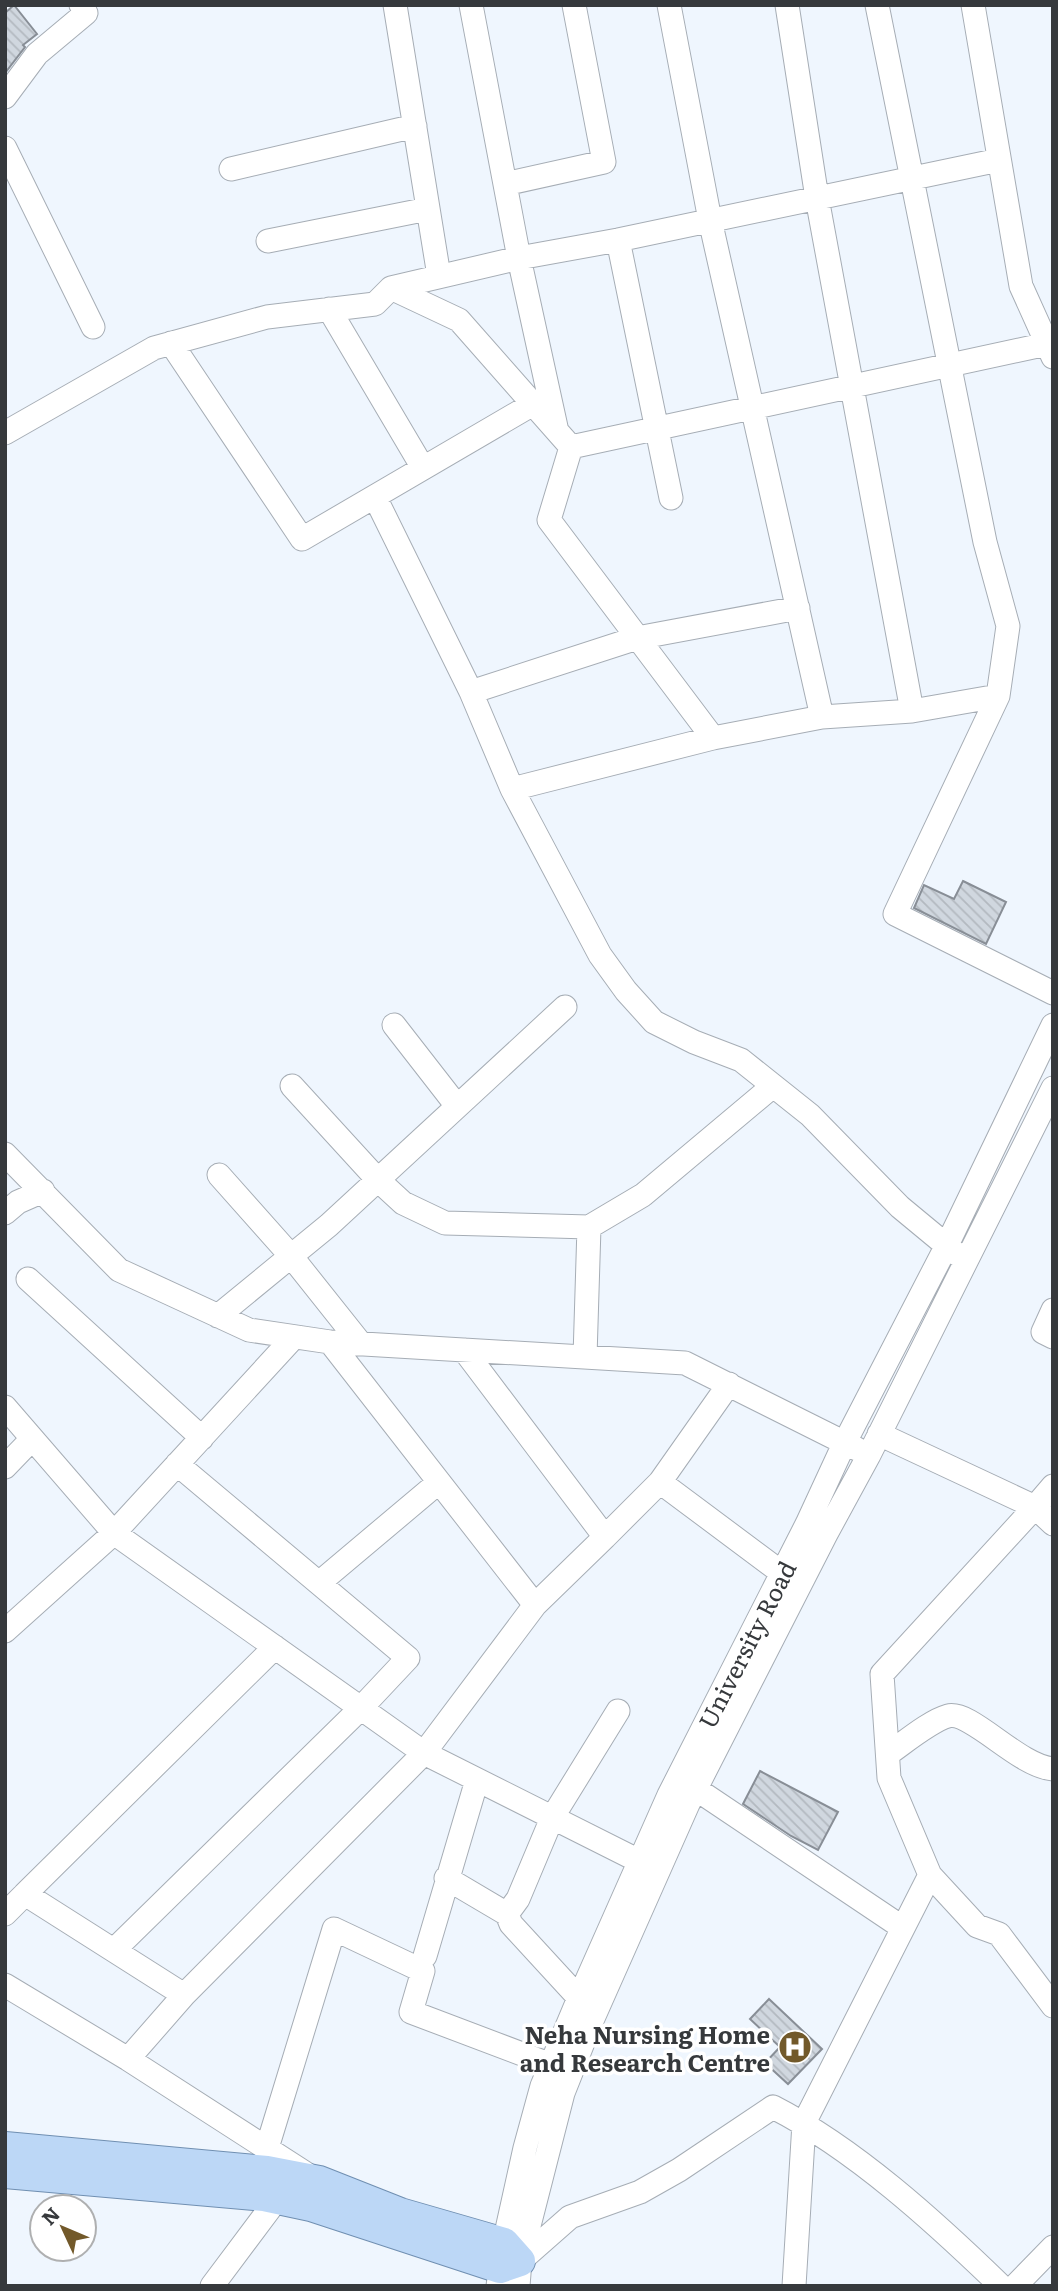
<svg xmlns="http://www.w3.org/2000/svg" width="1058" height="2291" font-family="Literata,serif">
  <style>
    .building { fill: url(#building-back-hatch); stroke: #888e96; stroke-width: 2 }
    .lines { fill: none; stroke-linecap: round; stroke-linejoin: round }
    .minor-casing { stroke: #a6adb5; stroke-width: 25 }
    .major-casing { stroke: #708fb1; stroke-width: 32 }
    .minor { stroke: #fff; stroke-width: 23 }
    .major { stroke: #bcd7f6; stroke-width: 30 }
    .labels { text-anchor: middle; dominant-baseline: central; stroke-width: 7; stroke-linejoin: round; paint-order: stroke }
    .street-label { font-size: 24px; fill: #36393c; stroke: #fff }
    .poi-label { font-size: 24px; font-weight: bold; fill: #36393c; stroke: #fff; text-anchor: end }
  </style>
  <defs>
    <pattern id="building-back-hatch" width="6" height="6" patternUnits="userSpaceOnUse" patternTransform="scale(1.75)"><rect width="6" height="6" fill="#d0d7df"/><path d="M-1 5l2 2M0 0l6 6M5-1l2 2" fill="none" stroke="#b3b9c0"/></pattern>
  </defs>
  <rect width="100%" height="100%" fill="#eff6fe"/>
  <path class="building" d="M14,5l23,29 -14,11 2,2 -20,26v-60z
    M963,881l43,21 -20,42 -72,-36 10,-23 30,14z
    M760,1771l78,41 -20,38 -27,-14 -48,-32z
    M769,1999l53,50 -34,35 -23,-21 15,-16 -30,-28z"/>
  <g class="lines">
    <defs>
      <path id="minor" d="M395,5l44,271
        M471,5l48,253 37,169
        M787,5l30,193 95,513 -90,6
        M877,5l108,537 23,84 -10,70
        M973,5l48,281 32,71
        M5,97l32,-43 49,-41 -5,-8
        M5,148l88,179
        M231,169l184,-43
        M505,184l99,-22 -30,-157
        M618,240l53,258
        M268,241l160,-32
        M391,288l68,32 112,127 476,-103
        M329,309l94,159
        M171,343l131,196 231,-135
        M5,433l149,-85 113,-31 108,-13 16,-16 128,-30 99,-18 381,-80
        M571,447l-22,73 164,218 109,-21 -112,-497 -41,-215
        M375,497l96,195 41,97 201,-51
        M471,692l166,-54 161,-30
        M912,711l86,-15 -103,218 158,79
        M512,789l88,166 26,36 28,31 40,20 47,18 69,55 90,92 58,48
        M394,1025l63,81
        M292,1086l86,94 25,23 42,20 144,4 54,-32 130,-109
        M5,1154l114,116 130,60 81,12 355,21 172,86
        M219,1175l72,81 70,88
        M5,1213l13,-11 25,-11
        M28,1279l174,159
        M1053,1310l-10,22 10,5
        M218,1316l111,-91 236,-218
        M330,1342l205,263 70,-68 -141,-187
        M585,1357l4,-130
        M5,1407l109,126 310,220 215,108
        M5,1467l27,-28
        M660,1482l122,91
        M1053,1486l-18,21 18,17
        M605,1537l55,-55 69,-98
        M319,1583l120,-101
        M5,1631l109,-98 180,-196
        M275,1647l-250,247 159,101 240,-242 111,-148
        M888,1754c16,-11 42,-33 60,-38 23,-6 70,50 105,53
        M696,1789l207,139
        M930,1875l47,51 22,8 54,72
        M446,1878l61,36 4,10 68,74
        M5,1914l20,-20
        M507,1914l11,-15 34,-81 66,-107
        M114,1950l247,-242 47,-50 -231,-194
        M425,1956l52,-176
        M5,1985l123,74 180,116
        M128,2059l56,-64
        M267,2148l67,-219 89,42 -12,41 140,53
        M520,2261l50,-44 70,-25 39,-22 94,-63c82,42 162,115 228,179
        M212,2286l65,-87
        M498,2286l6,-43 21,-95 17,-62 37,-88 90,-203 138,-271 37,-80 102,-197 107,-222
        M518,2286l2,-25 43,-168 27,-68 98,-221 138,-270 43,-79 184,-367
        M794,2286l10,-163 126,-248 -41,-97 -7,-104 153,-167 -156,-73
        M1015,2286l38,-39"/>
      <path id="major" d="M5,2147l262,24 52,10 81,32 104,30 16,18 -20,7 -189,-62 -47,-10 -259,-23"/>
    </defs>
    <use href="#minor" class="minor-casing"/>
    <use href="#major" class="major-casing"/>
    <use href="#minor" class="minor"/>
    <use href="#major" class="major"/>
  </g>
  <defs>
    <symbol id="hospital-disc" viewBox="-11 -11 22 22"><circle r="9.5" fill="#72592a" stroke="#fff"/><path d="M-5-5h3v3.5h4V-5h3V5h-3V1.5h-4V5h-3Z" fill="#fff"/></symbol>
  </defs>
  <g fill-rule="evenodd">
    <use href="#hospital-disc" x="776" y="2028" width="38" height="38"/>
  </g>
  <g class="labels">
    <g class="street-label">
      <text transform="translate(746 1644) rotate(-63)">University Road</text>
    </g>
    <g class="poi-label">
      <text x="770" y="2033">Neha Nursing Home<tspan x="770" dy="28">and Research Centre</tspan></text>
    </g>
  </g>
  <rect width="1058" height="2291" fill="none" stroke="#36393c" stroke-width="14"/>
  <g transform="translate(63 2228) rotate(314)"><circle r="33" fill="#ffffff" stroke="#afb0b1" stroke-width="2"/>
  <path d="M0-5L12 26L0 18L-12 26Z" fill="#72592a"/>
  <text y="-10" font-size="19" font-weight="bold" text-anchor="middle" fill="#36393c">N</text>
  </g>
</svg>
